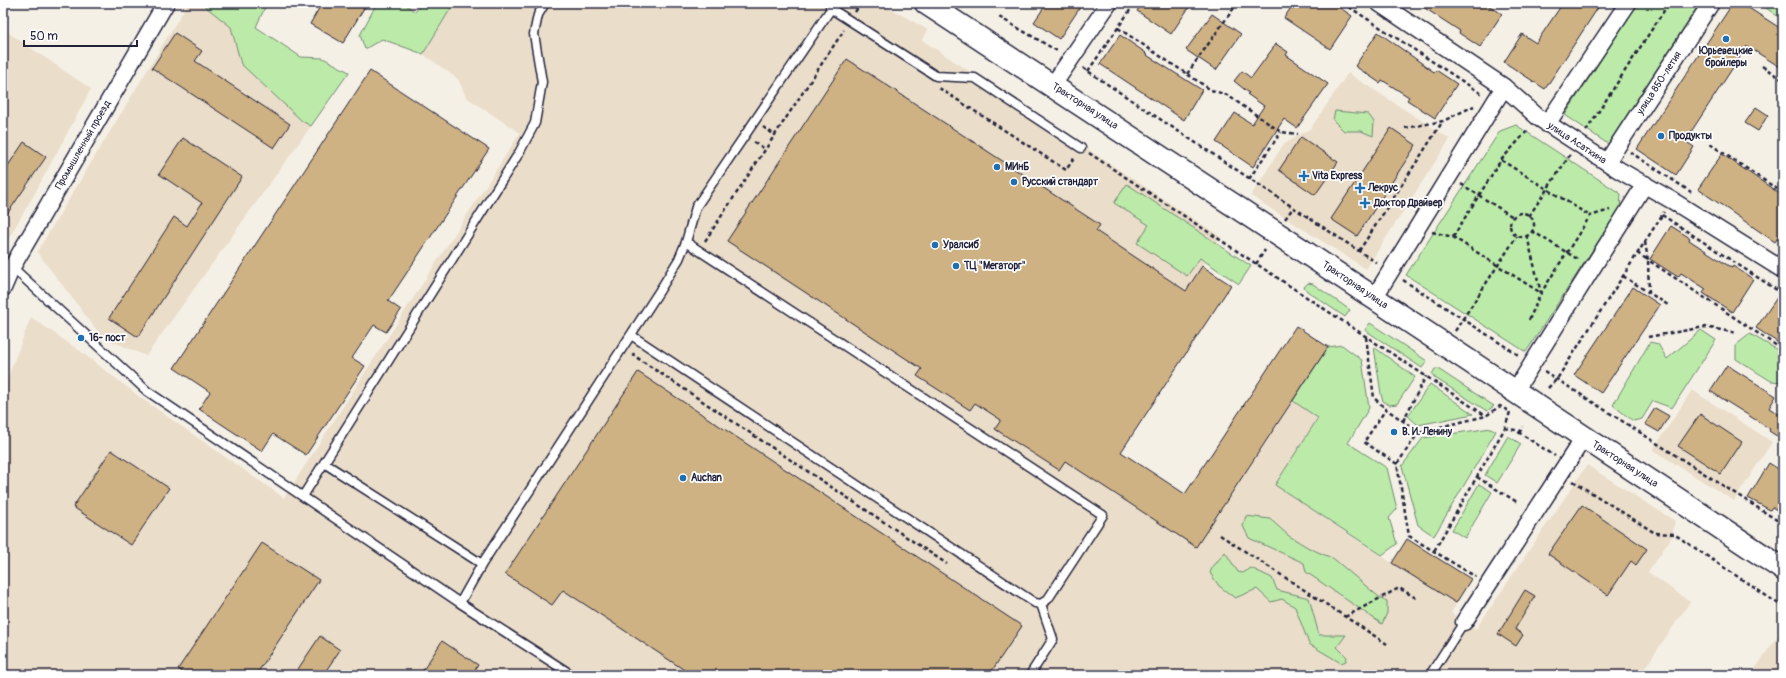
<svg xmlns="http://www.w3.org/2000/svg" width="1786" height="678" font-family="Pangolin,sans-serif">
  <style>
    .built { fill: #eaddc9 }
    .green { fill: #bceba9; stroke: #6f8672 }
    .building { fill: #cfb284; stroke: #22223b }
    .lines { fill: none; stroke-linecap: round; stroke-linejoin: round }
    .lane-casing { stroke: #22223b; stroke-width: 11 }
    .street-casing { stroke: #22223b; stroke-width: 19 }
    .secondary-casing { stroke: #22223b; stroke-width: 25 }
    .path { stroke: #22223b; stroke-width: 2.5; stroke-dasharray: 4 3; stroke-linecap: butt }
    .lane { stroke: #fff; stroke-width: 8 }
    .street { stroke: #fff; stroke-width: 16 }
    .secondary { stroke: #fff; stroke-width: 22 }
    .poi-dot { fill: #1f6fb2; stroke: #fff; stroke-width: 1.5 }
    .labels { text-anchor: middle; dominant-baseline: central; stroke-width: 3.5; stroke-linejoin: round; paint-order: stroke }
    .poi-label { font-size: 10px; font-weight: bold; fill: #22223b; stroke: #fff; text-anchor: start }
    .street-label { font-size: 10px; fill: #22223b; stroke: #fff }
  </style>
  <rect width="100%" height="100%" fill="#f5f0e6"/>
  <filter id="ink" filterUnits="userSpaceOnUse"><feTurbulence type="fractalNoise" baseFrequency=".025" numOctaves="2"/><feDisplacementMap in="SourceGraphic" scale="8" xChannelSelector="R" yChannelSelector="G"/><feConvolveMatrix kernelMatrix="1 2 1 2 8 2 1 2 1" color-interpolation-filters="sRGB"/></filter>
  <g filter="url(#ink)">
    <path class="built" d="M188,3h13l30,24 10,37 61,56 9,6 -165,230 -44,-19 -65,-85z
      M454,3h427l47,27 -6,10 299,197 -150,228 125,82 97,-146 25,17 -43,67 117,78 15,-24 64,40 -20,34 25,16 111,-164 88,56 -4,17 -23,34 42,30 -50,73h-1637v-285l28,-73 49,34 61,47 143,100 236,-365 -54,-36 -8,-18 -35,-25z
      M3,29l88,60 -55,102 -33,57z
      M1348,73l102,66 -84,130 -115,-73 32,-51 28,-17z
      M1692,390l80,52 -38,59 -81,-51z
      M1783,628v47h-32z"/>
    <path class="green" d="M201,3h66l-11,24 45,30 22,1 26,14 -38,54 -9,-5 -61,-57 -10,-37z
      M377,3h27l11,9 7,-9h32l-31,51 -41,-15 -17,10 -5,-14z
      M1638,3h62l-92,141 -43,-29z
      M1759,3h24v17z
      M1335,111l33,3 6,8 -1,14 -12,-5h-17l-11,-11z
      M1516,125l105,69 -1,14 -94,144 -120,-77 94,-144z
      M1127,184l124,82 -12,18 -39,-26 -13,18 -50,-33 12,-18 -35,-22z
      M1308,283l5,1 37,26 -5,7 -38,-26 -3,-4z
      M1370,323l57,38 -5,7 -57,-38z
      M1701,330l15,10 -44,68 -19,-7 -11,18 -9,2 -20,-16 37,-63 8,2 9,15z
      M1750,334l33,19v29l-12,-1 -35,-22v-14z
      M1342,345l20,15 7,48 -21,35 39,25 10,41 -8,9 8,26 -15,11 -107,-70 43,-67 -25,-17 35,-54z
      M1374,347l41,30 -18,27 -8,1 -6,-4 -2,-7z
      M1435,369h3l56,37 -7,5 -52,-33 -3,-4z
      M1430,384l43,30 -55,11 -10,-9z
      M1491,428l5,3 -62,105 -16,-11 -16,-59 21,-28z
      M1508,436l13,8 -24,39 -12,-8z
      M1479,484l13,8 -27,46 -13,-8z
      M1246,516l24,3 19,17 20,12 25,11 45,38 8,4v12l-5,11 -76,-52 -2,-9 -55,-25 -6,-12z
      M1225,552l13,20 5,1 8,-5 21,10 5,12 32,8 10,37h27l-9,12 10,10 -1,4 -5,2 -32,-19 -14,-37 -13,-8 -11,3 -14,-13 -22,9 -16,-12 -9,-13 2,-5z"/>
    <path class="building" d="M322,3h45l-24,40 -33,-19z
      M1047,3h36l-24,36 -25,-17z
      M1142,3h50l-21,31 -34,-23z
      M1294,3h39l19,13 -22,33 -46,-31z
      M1417,3h68l17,11 -22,33 -21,-14 1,-2z
      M1563,3h38l-56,86 -41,-27 18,-28 14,9z
      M1733,3h8l42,27v39l-36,-23 -62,95 9,6 -18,28 -39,-26z
      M1212,14l29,20 -25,36 -30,-20z
      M1378,32l56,40 2,-2 21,14 -22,34 -28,-18 2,-3 -27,-17 -2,3 -25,-17z
      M175,33l27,18 -7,10 95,63 -16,24 -122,-80z
      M1120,35l26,18 -1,1 57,36 -18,30 -84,-56z
      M1276,44l12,8 -2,3 42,29 -31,44 -13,-9 -31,48 -37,-25 19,-29 17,11 12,-18 -17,-12 2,-1 -15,-12 8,-10 9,7z
      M847,59l253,166 -4,6 90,60 16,-25 29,19 -110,167 64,42 111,-168 32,21 -132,200 -131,-86 -6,9 -64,-41 6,-9 -26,-17 -5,7 -53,-34 5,-7 -195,-128z
      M370,71l119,78 -101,152 13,9 -15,22 -12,-7 -22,33 13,8 -59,89 -33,-21 -11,17 -63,-42 11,-17 -36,-24z
      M1756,107l12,8 -10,16 -13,-8z
      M1391,128l25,17 -59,91 -26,-17z
      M1301,137l37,25 -23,33 -36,-25z
      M183,138l59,39 -104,160 -29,-19 65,-101 13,9 15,-23 -43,-29z
      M24,142l22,15 -43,63v-47z
      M1722,154l61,42v34l-8,12 -77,-53z
      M1671,226l19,12 -1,2 43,28 1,-2 20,13 -21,33 -29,-19 3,-4 -25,-16 -3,4 -28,-18z
      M1633,287l27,18 -59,88 -27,-18z
      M1783,289v57l-27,-18z
      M1727,365l49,31 -7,12 11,7 3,-5v30l-14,-9 1,-2 -60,-38z
      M638,372l384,254 -33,49h-297l-129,-85 -11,15 -47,-31z
      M1655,408l14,8 -10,16 -14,-8z
      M1700,414l42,28 -21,32 -43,-28z
      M111,450l58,38 -38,57 -58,-38z
      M1769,463l14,9v42l-11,-7 -2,3 -22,-12z
      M1582,505l65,44 -11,16 -5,-4 -23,34 -60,-41z
      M1407,539l64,40 -15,24 -64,-40z
      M262,543l57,37 -63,95h-69l-9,-6z
      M1525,590l10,6 -20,33 8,6 -7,11 -18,-12z
      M320,636l20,14 -17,25h-29z
      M442,641l36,24 -6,10h-52z"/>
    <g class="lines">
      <defs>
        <path id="lane" d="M545,3l-7,12 -4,19 8,48 -7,41 -16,30 -195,310 158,101 178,-274 19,-31 7,-17 10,-35 139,-204
          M830,8l106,68 39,2 106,70
          M12,267l135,124 313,212 22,-39
          M631,335l404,268 6,1 7,-5 55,-84 -417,-273
          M303,496l21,-33
          M460,603l112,72
          M1030,675l23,-36 -12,-35
          M1430,675l34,-53"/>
        <path id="street" d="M1379,3l125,84 35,31 80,52 54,31 110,69
          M1053,85l56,-82
          M1547,124l81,-121
          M1607,162l104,-159
          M3,288l9,-21 154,-264
          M1374,298l130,-211
          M1515,391l130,-207
          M1464,622l120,-185"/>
        <path id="secondary" d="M926,3l350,230 507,336"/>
      </defs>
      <use href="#lane" class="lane-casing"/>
      <use href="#street" class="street-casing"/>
      <use href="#secondary" class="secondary-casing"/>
      <path class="path" d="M1343,3l139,91
        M855,12l6,-9
        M999,17l60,35
        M1118,28l93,62 16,5 54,37 17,2
        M1762,66l21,14
        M1083,68l294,195
        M1088,71l47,-68
        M1187,74l49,-69
        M939,88l127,82 9,-13
        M763,127l12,8
        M1405,128l38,-7 31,-15
        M1586,131l83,-128
        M754,142l11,7
        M1710,144l73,49
        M1630,152l61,40
        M1089,153l397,263
        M1501,160l28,-31
        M1249,179l32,-47
        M1461,184l52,33
        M1510 225a12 12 0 1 1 24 0a12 12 0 1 1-24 0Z
        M1662,215l121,79
        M1529,216l41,-61
        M1285,219l8,-11
        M1532,231l47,29
        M1432,232l21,5 88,56
        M1527,236l14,57
        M1453,237l48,-77 89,56
        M705,241l139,-211
        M1645,242l3,18 135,90
        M1359,251l84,-130
        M1637,253l11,7 1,34
        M1256,264l9,-14
        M1623,276l45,29
        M1403,280l117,76
        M1529,320l12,-27 49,-77 20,-6
        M1455,331l62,-95
        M1366,337l8,61 12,11
        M1648,337l57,-10 32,6
        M634,353l-1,2 314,209
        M1544,371l239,153
        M1548,388l9,-9 107,-167
        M1403,421l23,-45
        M1505,428l10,2 40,26
        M1419,432l67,-16 14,-10 10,6 -5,16 -71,123
        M1519,433l4,-6
        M1397,464l-33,-22 22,-33 33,23 -22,32 12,72 67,41
        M1477,477l40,25
        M1573,481l82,52 19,1 109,73
        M1220,535l167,109
        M1345,617l54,-29 17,10"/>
      <use href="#lane" class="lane"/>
      <use href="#street" class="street"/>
      <use href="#secondary" class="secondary"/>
    </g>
  </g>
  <g class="poi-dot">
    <circle cx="1726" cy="39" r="4"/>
    <circle cx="1661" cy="136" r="4"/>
    <circle cx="997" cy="167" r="4"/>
    <path d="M1302 170h4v4h4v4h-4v4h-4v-4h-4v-4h4z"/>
    <circle cx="1014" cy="182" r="4"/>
    <path d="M1358 182h4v4h4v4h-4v4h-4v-4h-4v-4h4z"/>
    <path d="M1363 197h4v4h4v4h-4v4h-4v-4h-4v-4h4z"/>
    <circle cx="935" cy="245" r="4"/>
    <circle cx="956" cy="266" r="4"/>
    <circle cx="81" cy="338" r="4"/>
    <circle cx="1394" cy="432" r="4"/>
    <circle cx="683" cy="478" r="4"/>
  </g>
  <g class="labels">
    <g class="poi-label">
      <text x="1726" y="51" text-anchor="middle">Юрьевецкие<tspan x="1726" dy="12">бройлеры</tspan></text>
      <text x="1669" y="136">Продукты</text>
      <text x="1005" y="167">МИнБ</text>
      <text x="1312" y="176">Vita Express</text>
      <text x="1022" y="182">Русский стандарт</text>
      <text x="1368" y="188">Лекрус</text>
      <text x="1374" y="203">Доктор Драйвер</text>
      <text x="943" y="245">Уралсиб</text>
      <text x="964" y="266">ТЦ "Мегаторг"</text>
      <text x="89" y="338">16- пост</text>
      <text x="1402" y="432">В. И. Ленину</text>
      <text x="691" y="478">Auchan</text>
    </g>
    <g class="street-label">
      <text transform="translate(1659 83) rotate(-57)">улица 850-летия</text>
      <text transform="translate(1085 106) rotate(33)">Тракторная улица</text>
      <text transform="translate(1577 143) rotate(33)">улица Асаткина</text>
      <text transform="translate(83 145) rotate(-60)">Промышленный проезд</text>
      <text transform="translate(1355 285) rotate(34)">Тракторная улица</text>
      <text transform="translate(1625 464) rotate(33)">Тракторная улица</text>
    </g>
  </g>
  <rect width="1786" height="678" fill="none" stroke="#fff" stroke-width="16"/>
  <rect x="8" y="8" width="1770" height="662" fill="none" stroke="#22223b" stroke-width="1.5" filter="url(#ink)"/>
  <path d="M24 40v6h113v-6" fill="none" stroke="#22223b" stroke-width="2"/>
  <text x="30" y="40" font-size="12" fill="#22223b" stroke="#ffffff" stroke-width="3" paint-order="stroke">50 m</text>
</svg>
